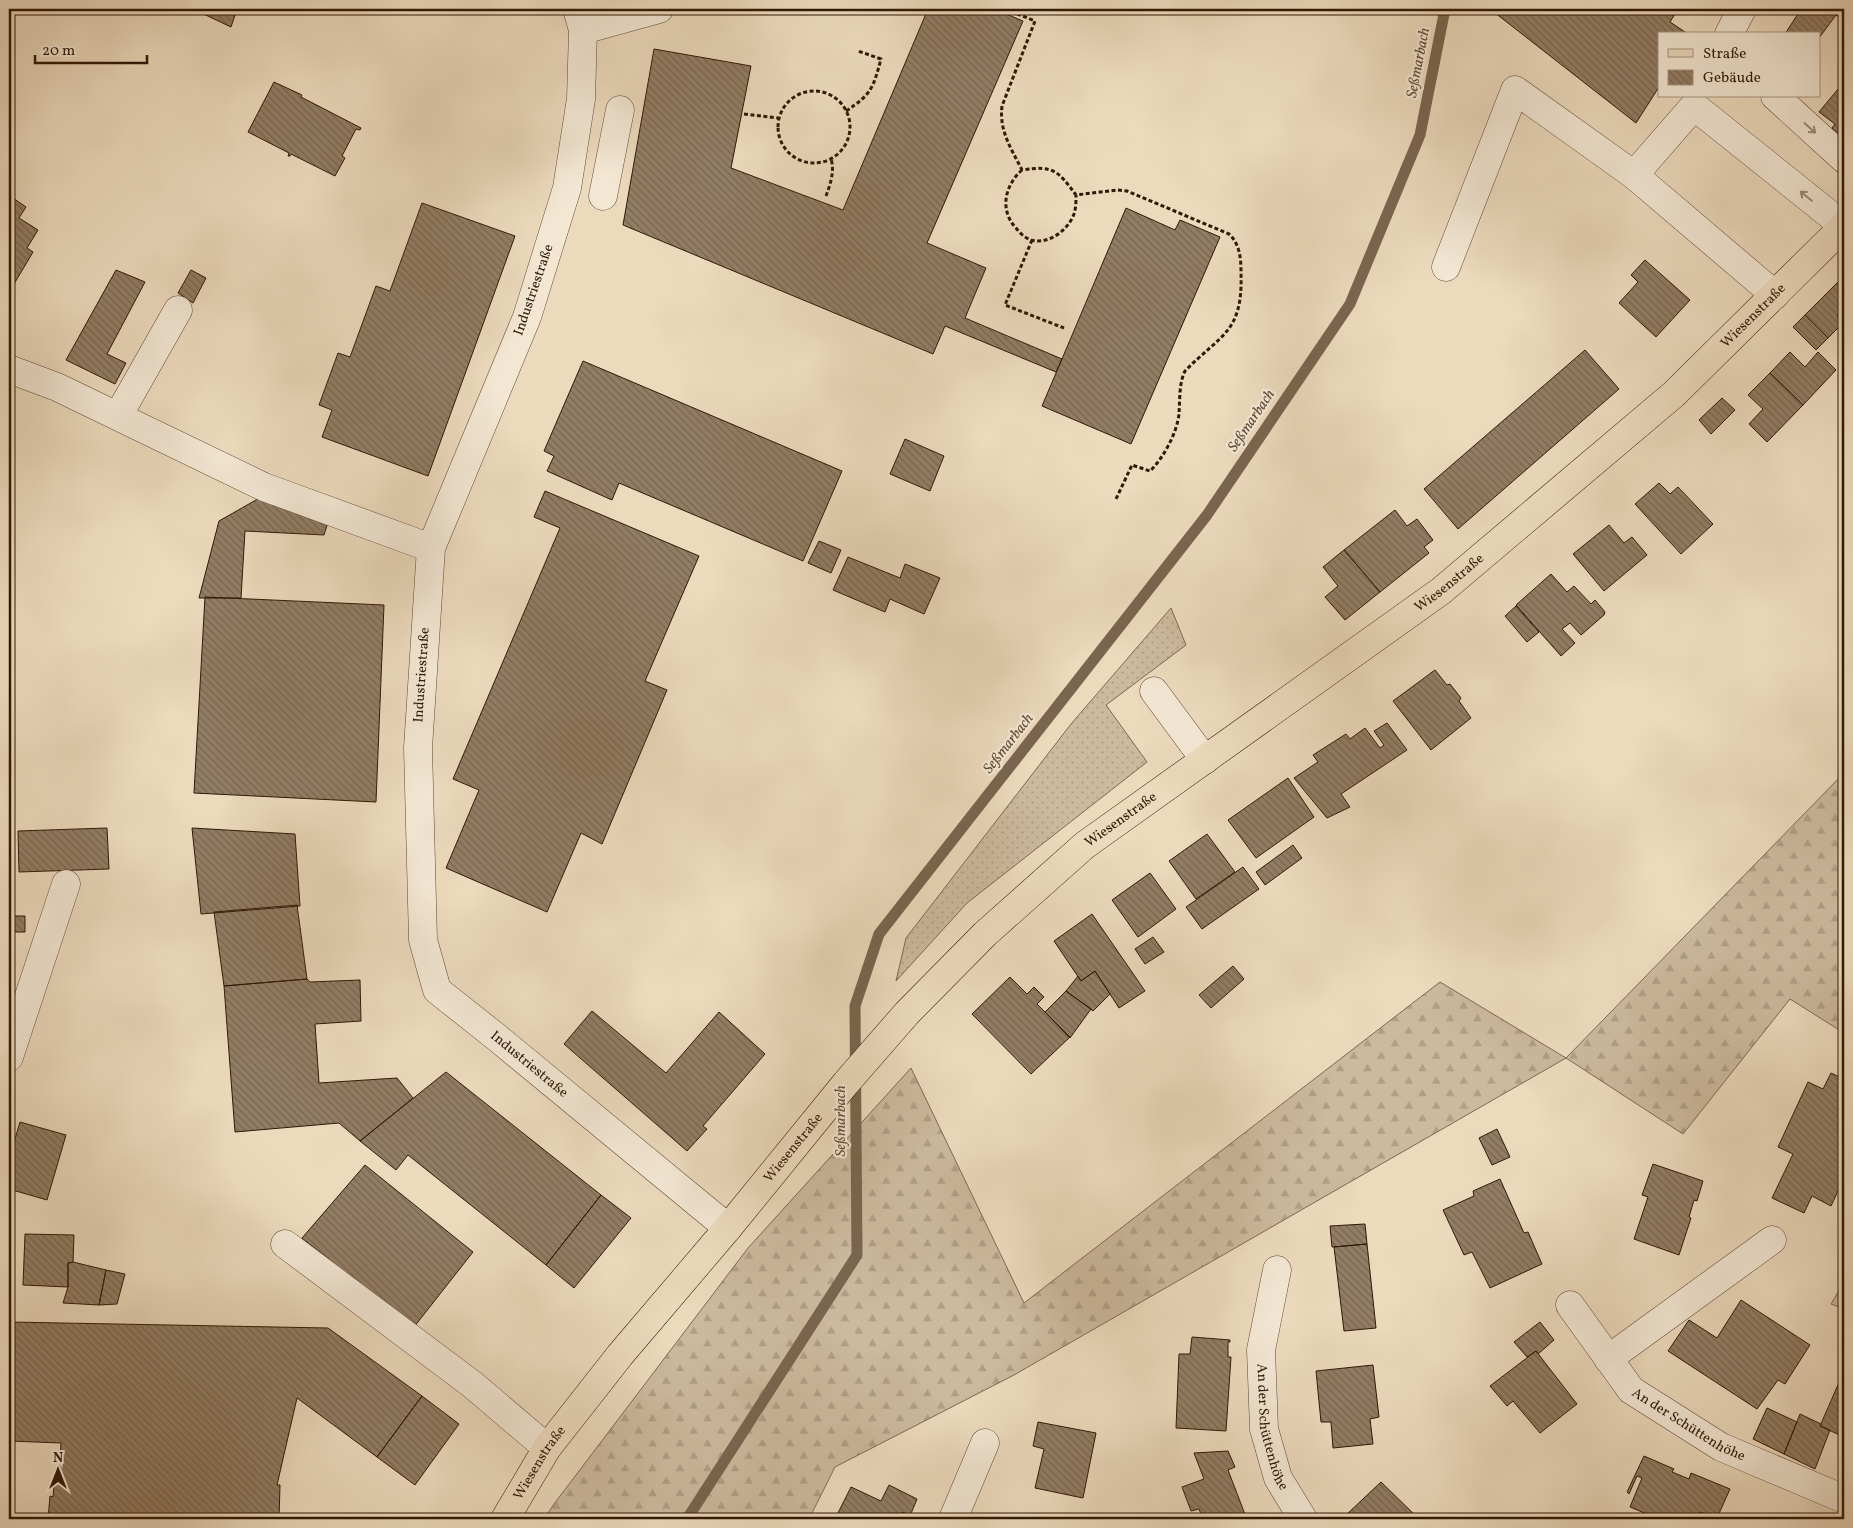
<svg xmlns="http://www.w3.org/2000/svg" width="1853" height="1528" font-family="Vollkorn,serif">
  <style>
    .grass { fill: url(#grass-dots); stroke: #7e6852 }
    .forest { fill: url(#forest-firs); stroke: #7e6852 }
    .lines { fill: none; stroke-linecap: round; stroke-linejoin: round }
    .stream { stroke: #7a654f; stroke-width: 11 }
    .building { fill: url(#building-back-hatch); stroke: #301806 }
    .minor-casing { stroke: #5f4834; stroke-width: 29 }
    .major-casing { stroke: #301806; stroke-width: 29 }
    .path { stroke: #301806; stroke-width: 3; stroke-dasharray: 4 2.5; stroke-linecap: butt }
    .minor { stroke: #f3e7d4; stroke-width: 28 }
    .major { stroke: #ecdabd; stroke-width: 28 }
    .oneway { stroke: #9b8a77 }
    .labels { text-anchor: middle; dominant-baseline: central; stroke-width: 4.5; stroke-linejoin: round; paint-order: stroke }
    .street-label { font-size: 14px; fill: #301806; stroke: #f3e7d4 }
    .water-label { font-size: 15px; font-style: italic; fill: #624b36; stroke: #f3e7d4 }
  </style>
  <defs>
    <pattern id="grass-dots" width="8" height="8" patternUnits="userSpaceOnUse" patternTransform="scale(1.25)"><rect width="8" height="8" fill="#ccb99e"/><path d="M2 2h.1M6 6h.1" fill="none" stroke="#b09e87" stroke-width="1.8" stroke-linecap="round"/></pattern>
    <pattern id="forest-firs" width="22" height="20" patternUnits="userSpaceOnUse" patternTransform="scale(1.25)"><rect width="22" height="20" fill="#ccb99e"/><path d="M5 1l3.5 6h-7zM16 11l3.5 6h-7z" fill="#b09e87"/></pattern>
    <pattern id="building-back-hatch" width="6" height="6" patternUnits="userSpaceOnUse" patternTransform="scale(1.25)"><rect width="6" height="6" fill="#927d65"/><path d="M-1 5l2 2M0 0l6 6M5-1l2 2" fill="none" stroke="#786551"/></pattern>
  </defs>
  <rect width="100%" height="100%" fill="#ecdabd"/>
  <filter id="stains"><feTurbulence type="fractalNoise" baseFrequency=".004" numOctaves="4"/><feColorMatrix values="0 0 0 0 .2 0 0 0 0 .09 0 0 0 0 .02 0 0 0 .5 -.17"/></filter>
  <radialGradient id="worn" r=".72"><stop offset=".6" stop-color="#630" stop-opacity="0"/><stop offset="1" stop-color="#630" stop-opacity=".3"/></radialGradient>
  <path class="grass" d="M1171,608l15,37 -80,60 41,57 -180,141 -71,78 10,-43 165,-214z"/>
  <path class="forest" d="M1844,773v260l-54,-34 -107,135 -117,-76 -552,317 -179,92 -26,52h-265l10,-15 194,-256 163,-180 113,235 416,-321 126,76z
    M1844,1282v27l-13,-5z"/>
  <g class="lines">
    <path class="stream" d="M687,1519l170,-264 -2,-249 24,-72 328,-419 143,-211 70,-169 25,-126"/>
  </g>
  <path class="building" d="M193,9h44l-6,18z
    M928,9h66l29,12 -96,222 59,25 -21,50 97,41 -6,13 -111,-46 -12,28 -310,-129 31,-176 97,17 -20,102 112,42z
    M1490,9h188l-8,13 18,12h-29v53l-23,36z
    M1801,9h43v12l-8,-6 -17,23v-4h-34z
    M274,82l28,13 -1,2 60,31 -1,2 -4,-1 -14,27 3,2 -10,18 -44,-22 -1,2h-2l1,-3 -41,-21z
    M1844,82v56l-12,-10 3,-4 -16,-12z
    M10,196l16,11 -7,11 19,12 -11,18 6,4 -19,32 -5,-3z
    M422,203l93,33 -87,240 -106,-39 10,-27 -13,-5 19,-52 12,4 26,-71 14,5z
    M1126,208l49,22 5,-10 40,17 -89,207 -89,-38z
    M1645,260l45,40 -34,37 -37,-34 19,-21 -7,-7z
    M116,270l29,12 -38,72 19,9 -11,21 -49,-24z
    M191,270l15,8 -13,25 -15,-10z
    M1839,281l5,5v22l-7,8 7,6 -16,16 -23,-23z
    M1844,308v14l-7,-6z
    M1805,315l23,23 -12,12 -23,-23z
    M1585,350l34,39 -161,140 -34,-40z
    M1790,352l15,15 13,-15 18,18 -33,35 -33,-32z
    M583,361l259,110 -39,90 -184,-78 -7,17 -65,-29 7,-15 -10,-5z
    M1770,373l33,32 -36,37 -18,-18 14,-15 -15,-14z
    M1722,398l13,12 -24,24 -12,-14z
    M905,439l39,17 -14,35 -40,-17z
    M1659,483l11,11 8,-7 35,37 -32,30 -46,-50z
    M545,491l154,65 -54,125 22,9 -65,154 -21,-11 -34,79 -101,-44 33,-78 -26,-11 107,-251 -26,-11z
    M263,496l66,23 -5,16 -79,-4 -4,67h-42l20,-77z
    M1395,510l12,16 10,-7 16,21 -9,7 5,6 -49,39 -36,-42z
    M1609,525l15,18 8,-6 15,18 -43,36 -31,-37z
    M819,541l22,9 -10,23 -23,-10z
    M1344,550l36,42 -35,28 -20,-23 13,-11 -15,-19z
    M848,557l52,21 5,-14 35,14 -16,36 -34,-15 -5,13 -52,-22z
    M1551,574l16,18 7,-6 17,18 4,-4 10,12 -1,3 -23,20 -11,-12 -8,6 13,14 -14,13 -45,-51z
    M205,597l179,8 -8,197 -182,-9z
    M1516,606l23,26 -12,10 -22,-26z
    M1435,670l12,15 3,-1 11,14 -2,3 12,17 -40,32 -38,-49z
    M1387,723l20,27 -66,44 9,13 -23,11 -33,-40 24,-16 -5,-7 33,-21 4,5 15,-11 15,20 4,-3 -10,-14z
    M1288,778l26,39 -58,41 -28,-38z
    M107,828l2,41 -90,3 -1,-41z
    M192,828l103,6 5,72 -99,8z
    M1207,834l28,38 -39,27 -27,-38z
    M1293,845l9,13 -37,27 -9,-13z
    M1243,867l16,22 -57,40 -16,-22z
    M1150,873l26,36 -38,28 -26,-37z
    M9,896h1v20h15v16h-15v16z
    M297,905l10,74 -83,7 -10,-74z
    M1092,914l53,77 -26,17 -24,-37 -14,10 -27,-40z
    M1153,937l11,15 -19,12 -10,-15z
    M1233,966l11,13 -33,29 -12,-13z
    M1095,971l15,23 -17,17 -27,-20 12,-15 3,5z
    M1010,977l17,17 7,-7 10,10 -7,7 33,33 -39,37 -59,-60z
    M307,979l3,3 50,-2 1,41 -46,3 4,59 78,-5 16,20 -53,43 -21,-18 -104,9 -11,-146z
    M1066,991l25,18 -21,29 -25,-26z
    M592,1011l74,62 53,-61 46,42 -62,72 4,3 -20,22 -123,-107z
    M446,1072l155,123 -55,70 -138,-110 -12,15 -36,-29z
    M1831,1073l13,6v5l-5,12 5,3v79l-13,28 -19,-10 -8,17 -32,-15 21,-44 -15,-7 30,-65 15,7z
    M20,1122l46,13 -19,65 -38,-11v-30z
    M1497,1129l13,28 -18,8 -13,-27z
    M1653,1164l50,17 -6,20 -3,-1 -5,17 2,1 -12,37 -45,-16 14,-42 -6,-2z
    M365,1165l108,87 -59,75 -112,-89z
    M1500,1179l24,54 4,-1 14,32 -52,24 -18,-36 -8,3 -21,-45 31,-14 -1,-5z
    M601,1195l30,23 -57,70 -28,-23z
    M1365,1224l2,20 -35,3 -2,-21z
    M25,1234l49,1 -1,27 -5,1v24l-45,-2z
    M1367,1244l9,84 -32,3 -10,-84z
    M73,1262l33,8 -7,35 -36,-2 5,-16v-24z
    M106,1270l19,4 -8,30 -18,1z
    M1741,1300l69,45 -25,39 -7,-4 -21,29 -89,-58 21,-31 28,18z
    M9,1322l319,6 94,68 -45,61 -80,-59 -20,87h3l-1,34h-231l2,-23 3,1 2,-21h4l2,-33 -52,-2z
    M1540,1322l14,18 -16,14 -2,-3 -9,6 -13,-15z
    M1192,1337l38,3v2h-2v15h3l-5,74 -50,-3 3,-74h11z
    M1536,1351l41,53 -37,29 -27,-32 -6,5 -17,-20z
    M1373,1365l6,52 -9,2 3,25 -40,4 -2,-26h-10l-5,-51z
    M1844,1371v66l-24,-11z
    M422,1396l37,28 -44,61 -38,-28z
    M1767,1408l30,14 -13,32 -31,-15z
    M1800,1414l21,10 -1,2 10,4 -15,39 -31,-15z
    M1038,1422l58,11 -13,65 -48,-10 9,-39 -11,-3z
    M1228,1451l7,16 -7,3 18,47 4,-2 1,4h-48l-4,-10 -8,2 -9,-24 22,-8 -10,-26z
    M1644,1456l30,13 -2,3 17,7 2,-6 39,16 -13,29 -17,-6 -3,7h-19l-6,-2 -1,2h-12l-29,-12 12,-29 -5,-2 -8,18 -2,-2z
    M1381,1482l38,37h-71l-3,-3z
    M889,1485l28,14 -7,17 -8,-4 -3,7h-64l16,-32 30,14z"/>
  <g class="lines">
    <defs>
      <g id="minor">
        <path id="s1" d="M577,9l6,21 -2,69 -14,89 -40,129 -96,231 -13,200 5,192 14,50 58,46 233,192"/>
        <path d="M583,30l76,-21"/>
        <path d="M1729,34l13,-25"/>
        <path d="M1775,96l69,63"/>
        <path d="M603,196l17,-86"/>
        <path d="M1446,267l69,-177 119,85"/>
        <path d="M1775,295l-141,-120 60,-69 150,120"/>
        <path d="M9,369l48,18 207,100 167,61"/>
        <path d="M118,416l60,-106"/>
        <path d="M1154,691l51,69"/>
        <path d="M9,1057l57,-173"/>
        <path d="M285,1244l188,141 74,63"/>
        <path id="s2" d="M1277,1270l-16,80 3,79 14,49 25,41"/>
        <path id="s3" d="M1570,1305l61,85 90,57 123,52"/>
        <path d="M1608,1359l164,-119"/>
        <path d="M953,1519l32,-76"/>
      </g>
      <g id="major">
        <path id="s4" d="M505,1519l42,-71 73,-93 108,-127 118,-145 61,-70 78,-79 100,-89 356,-254 233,-197 170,-168"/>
      </g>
    </defs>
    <use href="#minor" class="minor-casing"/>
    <use href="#major" class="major-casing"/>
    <path class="path" d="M1005,9l30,12 -33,85c-3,25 9,42 20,64 32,-5 36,1 54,25l41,-5 10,1 102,43c11,10 12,25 12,39 2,60 -20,61 -56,98 -6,12 -5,28 -6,42 -1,18 -16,46 -29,58l-18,-6 -16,34
      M778 127a36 36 0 1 1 72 0a36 36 0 1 1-72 0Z
      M846,111c26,-17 27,-23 35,-52l-23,-8
      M744,114l34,4
      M1022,170c-17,15 -23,40 -6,58 4,5 9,10 15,12 18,5 37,-10 43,-26 2,-6 2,-13 2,-19
      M826,196c4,-11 9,-25 5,-37
      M1032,240l-27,65 59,23"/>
    <use href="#minor" class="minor"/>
    <use href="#major" class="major"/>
  </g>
  <defs><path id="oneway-shaft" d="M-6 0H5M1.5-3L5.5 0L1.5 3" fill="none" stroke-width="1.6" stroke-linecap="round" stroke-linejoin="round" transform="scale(1.25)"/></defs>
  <g class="oneway">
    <use href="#oneway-shaft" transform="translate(1810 128) rotate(42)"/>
    <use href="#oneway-shaft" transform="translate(1806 196) rotate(-141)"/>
  </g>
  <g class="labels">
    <g class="street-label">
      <text transform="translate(534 290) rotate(-71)">Industriestraße</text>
      <text stroke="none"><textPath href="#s4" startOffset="1746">Wiesenstraße</textPath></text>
      <text stroke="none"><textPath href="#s4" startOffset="1341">Wiesenstraße</textPath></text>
      <text transform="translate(422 675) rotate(-86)">Industriestraße</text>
      <text stroke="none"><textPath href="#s4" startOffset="936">Wiesenstraße</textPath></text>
      <text stroke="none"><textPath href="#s1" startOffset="1129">Industriestraße</textPath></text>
      <text stroke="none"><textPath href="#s4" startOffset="471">Wiesenstraße</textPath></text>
      <text stroke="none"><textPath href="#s3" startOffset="172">An der Schüttenhöhe</textPath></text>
      <text stroke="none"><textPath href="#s2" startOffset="160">An der Schüttenhöhe</textPath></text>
      <text stroke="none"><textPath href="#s4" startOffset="66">Wiesenstraße</textPath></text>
    </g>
    <g class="water-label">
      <text transform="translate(1419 63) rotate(-79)">Seßmarbach</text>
      <text transform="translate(1252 421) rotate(-56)">Seßmarbach</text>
      <text transform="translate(1009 744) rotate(-52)">Seßmarbach</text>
      <text transform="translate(841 1121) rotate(-90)">Seßmarbach</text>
    </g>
  </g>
  <rect width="1853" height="1528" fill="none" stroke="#ecdabd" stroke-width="30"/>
  <rect x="10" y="10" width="1833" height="1508" fill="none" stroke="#301806" stroke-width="2.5"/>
  <rect x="15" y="15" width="1823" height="1498" fill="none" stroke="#301806"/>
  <rect x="1658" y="32" width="162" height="65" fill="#f3e7d4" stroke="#a59482"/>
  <rect x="1668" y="49" width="25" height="8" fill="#ecdabd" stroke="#a59482"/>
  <text x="1703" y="58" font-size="15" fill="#301806">Straße</text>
  <rect x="1668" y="70" width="25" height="15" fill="url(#building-back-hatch)" stroke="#a59482"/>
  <text x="1703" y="82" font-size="15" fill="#301806">Gebäude</text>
  <g transform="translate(58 1470)" stroke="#f3e7d4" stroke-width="4" paint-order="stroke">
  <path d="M0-4L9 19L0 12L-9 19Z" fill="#301806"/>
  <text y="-8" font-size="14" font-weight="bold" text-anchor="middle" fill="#301806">N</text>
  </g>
  <path d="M35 55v8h112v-8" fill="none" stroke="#301806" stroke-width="2.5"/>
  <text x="42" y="55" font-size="15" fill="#301806" stroke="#f3e7d4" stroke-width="4" paint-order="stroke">20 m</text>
  <rect width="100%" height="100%" filter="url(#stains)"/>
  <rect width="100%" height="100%" fill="url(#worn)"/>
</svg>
